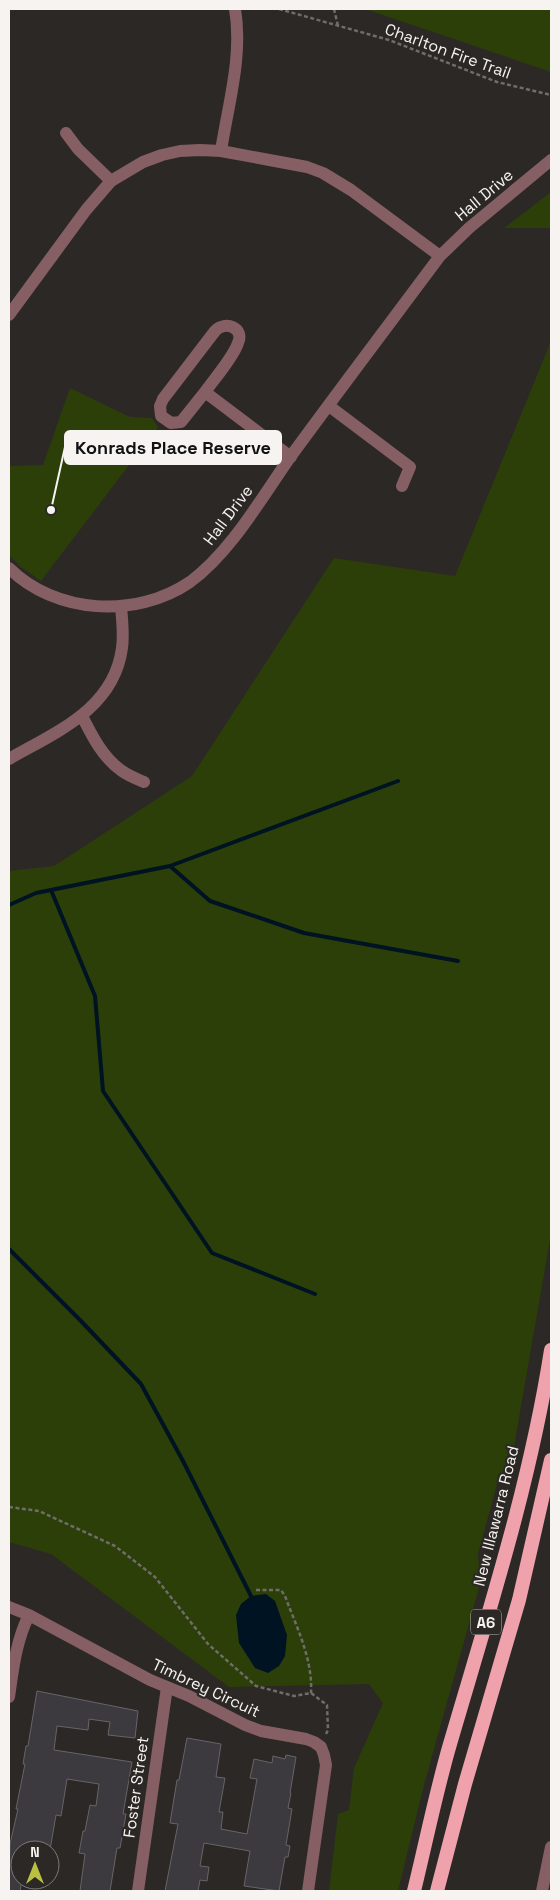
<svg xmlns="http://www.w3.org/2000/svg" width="560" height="1900" font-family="'Space Grotesk',sans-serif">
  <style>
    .green { fill: #2c3f09 }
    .water { fill: #001322 }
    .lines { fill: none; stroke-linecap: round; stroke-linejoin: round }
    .stream { stroke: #001322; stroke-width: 4 }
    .building { fill: #3c3a3e; stroke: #676468 }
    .path { stroke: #6f6c69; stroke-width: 2.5; stroke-dasharray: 4 2.5; stroke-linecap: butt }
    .minor { stroke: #865f64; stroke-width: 12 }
    .tertiary { stroke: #865f64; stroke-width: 12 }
    .trunk { stroke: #f0a2ac; stroke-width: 14 }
    .labels { text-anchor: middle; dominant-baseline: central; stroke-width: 4.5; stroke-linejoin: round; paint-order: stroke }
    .shield { fill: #2c2825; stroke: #b9b6b4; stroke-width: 1 }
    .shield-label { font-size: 15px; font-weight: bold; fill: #f6f3f1 }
    .street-label { font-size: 16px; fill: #f6f3f1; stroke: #2c2825 }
    .leader { fill: none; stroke: #f6f3f1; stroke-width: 2 }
    .callout-dot { fill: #f6f3f1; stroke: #2c2825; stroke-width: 2 }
    .callout { fill: #f6f3f1; stroke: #f6f3f1; stroke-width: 2 }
    .callout-label { font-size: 18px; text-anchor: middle; font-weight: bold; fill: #111 }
  </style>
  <rect width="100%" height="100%" fill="#2c2825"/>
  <path class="green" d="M365,9h186v63z
    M551,192v36h-47z
    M551,341v893l-39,224 -13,19 -21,77 2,30 -56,201 -26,106h-69l9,-77 11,-4 5,-42 29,-65 -14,-19 -140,3 -178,-133 -42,-12v-671l45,-5 138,-90 142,-218 121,18z
    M70,388l60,29 22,1 6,9 -117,154 -20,-14 -12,-12v-89l34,-1z"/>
  <path class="water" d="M266,1594l9,7 12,34 -2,21 -6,10 -11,7 -13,-5 -16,-25 -3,-28 5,-11 10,-8z"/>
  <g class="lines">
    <path class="stream" d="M170,866l40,35 94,32 154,28
      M51,890l44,106 8,95 109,162 103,41
      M9,905l27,-12 134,-27 228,-85
      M9,1249l71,71 61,64 42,77 68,135"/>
  </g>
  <path class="building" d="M37,1691l101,20 -3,27 -27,-3 2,-13 -21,-3 -1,11 -31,-4 -3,24 78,12 -9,52h3l-6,34h-3l-7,43h-30l5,-37 -6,-1 4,-22h2l5,-26 6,1 3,-22 -32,-5 -6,37 -5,-1 -6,35 -30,-4v34h2l-2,11h-11l1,-47 8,-35h-2l9,-45h-2l3,-18h2z
    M187,1738l34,6 -5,33 9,1 -6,34h4l-2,17 26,5 10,-55 -7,-1 4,-19 18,4 1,-7 12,3 1,-4 10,2 -6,36h1l-3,15 4,1 -6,36 4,1 -2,11h-3l-6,34 -35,-5 6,-35 -46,-8 -4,23 9,1 -2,14 -7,-1 -2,11h-33l13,-67 -8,-1 7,-43h2z"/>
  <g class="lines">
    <path class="path" d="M279,9l110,31 108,42 54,13
      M334,9l4,17
      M9,1507l30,4 76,35 40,31 53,67 48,42 38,10 17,-3 16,12 1,25 -2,4
      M256,1590h25l4,6c11,30 28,63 26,97"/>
    <path class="minor" d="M66,133l12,16 33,32
      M221,151c7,-46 22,-95 14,-142
      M205,392c9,-13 28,-34 33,-49 7,-15 -13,-23 -23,-12l-52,68 -3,7 1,10 10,7 10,-1 24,-30 86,65
      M329,406l81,61 -8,19
      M82,716c10,20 21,42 40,55 7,5 15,8 22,11
      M9,759c47,-27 105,-50 113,-111 2,-14 0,-28 -1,-42
      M9,1607l20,8
      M9,1697c4,-28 7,-56 20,-82l121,65 39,16 56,29 16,6 45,8 8,3 7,5 3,8 2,10 -18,126
      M138,1891l29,-204"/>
    <path class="tertiary" d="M9,315l77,-105 25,-29 32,-19 19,-7 18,-4 20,-1 21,1 86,16 16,6 28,17 89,66
      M9,568c46,46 127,51 181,14 41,-30 72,-85 101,-126 49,-67 99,-133 149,-200l29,-28 82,-68
      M542,1891l9,-44"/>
    <path class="trunk" d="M414,1891c12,-49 22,-99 36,-147 38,-130 80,-259 101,-394
      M437,1891l28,-107 54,-184 32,-140"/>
  </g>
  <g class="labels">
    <rect class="shield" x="471" y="1609.5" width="30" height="25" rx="4"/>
    <g class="shield-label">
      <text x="486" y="1622">A6</text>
    </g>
    <g class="street-label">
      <text transform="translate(448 51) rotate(20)">Charlton Fire Trail</text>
      <text transform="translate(484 195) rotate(-40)">Hall Drive</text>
      <text transform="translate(228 515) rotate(-53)">Hall Drive</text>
      <text transform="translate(496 1516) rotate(-76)">New Illawarra Road</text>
      <text transform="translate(206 1688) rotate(25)">Timbrey Circuit</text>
      <text transform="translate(136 1787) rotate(-82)">Foster Street</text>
    </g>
  </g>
  <path class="leader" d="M51 510L65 447"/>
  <circle class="callout-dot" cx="51" cy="510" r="5"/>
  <rect class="callout" x="65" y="431" width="216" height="33" rx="5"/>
  <g class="callout-label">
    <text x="173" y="454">Konrads Place Reserve</text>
  </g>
  <rect width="560" height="1900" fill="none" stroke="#f6f3f1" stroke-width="20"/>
  <g transform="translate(35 1865)"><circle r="24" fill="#2c2825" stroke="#7d7977"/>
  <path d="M0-4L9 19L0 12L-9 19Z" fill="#bbc044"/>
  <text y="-8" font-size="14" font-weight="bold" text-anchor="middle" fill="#f6f3f1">N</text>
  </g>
</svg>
